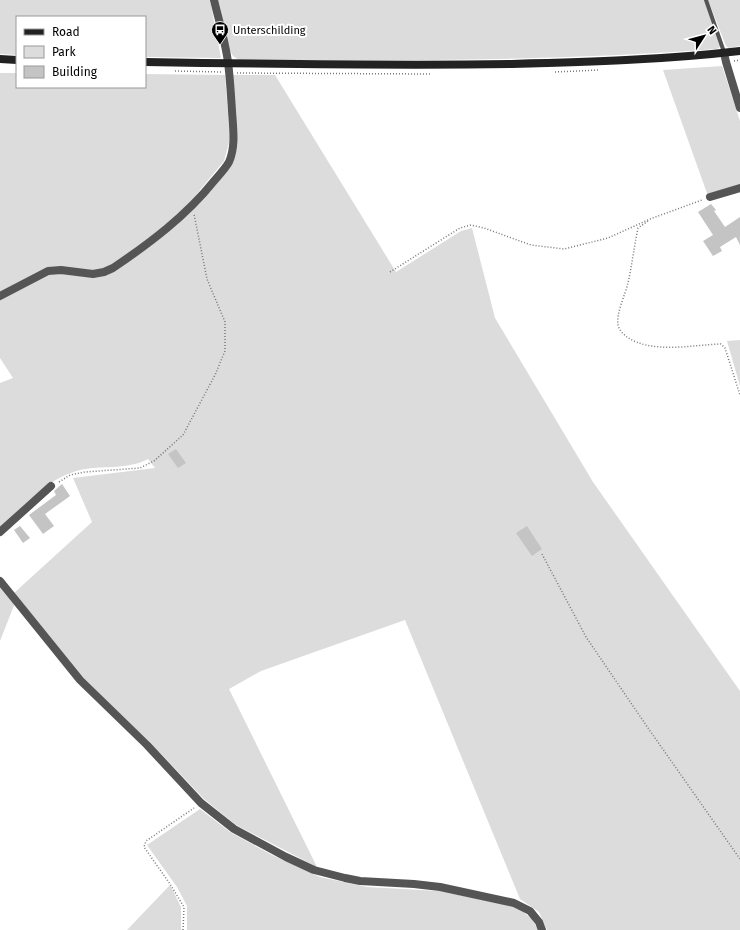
<svg xmlns="http://www.w3.org/2000/svg" width="740" height="930" font-family="'Fira Sans',sans-serif">
  <style>
    .green { fill: #dcdcdc }
    .building { fill: #c4c4c4 }
    .lines { fill: none; stroke-linecap: round; stroke-linejoin: round }
    .path { stroke: #777; stroke-width: 1.5; stroke-dasharray: 1 2; stroke-linecap: butt }
    .lane { stroke: #555; stroke-width: 4 }
    .street { stroke: #555; stroke-width: 8 }
    .secondary { stroke: #222; stroke-width: 8 }
    .labels { text-anchor: middle; dominant-baseline: central; stroke-width: 4; stroke-linejoin: round; paint-order: stroke }
    .poi-label { font-size: 11px; fill: #000; stroke: #fff; text-anchor: start }
  </style>
  <rect width="100%" height="100%" fill="#fff"/>
  <path class="green" d="M0,0h210l11,58 -76,-1v-40h-128v38l-17,-1z
    M217,0h487l16,43v4l-3,2c-159,12 -318,12 -478,11l-6,-4 -4,-7z
    M708,0h32v46l-11,2 -3,-2z
    M722,66l18,55v65l-32,10 -45,-126z
    M0,73h17v14h128v-13l80,1 5,64 -6,22 -34,41 40,-36 2,-91h43l121,197 65,-41 11,-3 23,90 98,164 147,209v239h-193l-8,-18 -19,-13 -115,-279 -144,51 -32,18 88,178 -81,-42 -32,-26 -54,-57 -68,-64 -68,-85 78,-71 -19,-44 82,-10 -7,-9c-19,10 -42,7 -63,10 -35,6 -60,36 -85,59v-145l13,-5 -13,-20z
    M740,340v46l-13,-45z
    M0,585l15,18 -15,38z
    M200,809l30,23 42,23 48,22 47,10 72,4 78,16 15,12 6,11h-351v-24l-10,-19 -30,-42z
    M170,885l11,22v23h-54z"/>
  <path class="building" d="M711,204l5,6 -2,1 11,16 15,-10v28l-4,-8 -16,10 2,4 -9,5 -10,-15 10,-6 -15,-23z
    M176,449l10,14 -8,5 -10,-14z
    M62,484l8,12 -25,18 9,12 -11,8 -14,-19 27,-20 -2,-4z
    M20,526l10,12 -7,5 -9,-13z
    M527,526l15,23 -10,7 -16,-23z"/>
  <g class="lines">
    <path class="path" d="M734,61l6,-1
      M175,71l46,1
      M555,72l44,-2
      M237,73l194,1
      M648,221l-10,7c-4,19 -6,37 -10,55 -3,12 -12,31 -10,42 1,5 5,9 9,12 24,17 66,8 94,7l4,4 15,47
      M390,272l70,-44 11,-3 13,3 47,17 33,4 44,-11 42,-19 52,-19
      M59,482l11,-7 15,-3 55,-4 14,-7 29,-26 32,-60 10,-24v-29l-18,-43 -13,-65
      M542,554l44,83 62,91 92,131
      M183,930l1,-23 -14,-23 -26,-37 2,-6 48,-33"/>
    <path class="lane" d="M706,0l18,52"/>
    <path class="street" d="M724,53l2,9 14,46
      M710,197l30,-9
      M0,296l48,-25 13,-1 32,4 11,-2 9,-4c37,-25 73,-52 101,-87 5,-6 11,-12 15,-19 7,-16 4,-34 3,-51 -1,-16 -2,-33 -4,-49 -3,-21 -9,-41 -14,-62
      M0,532l51,-46
      M0,581l80,99 67,65 54,58 33,26 52,28 28,13 31,8 15,3 54,3 26,3 74,16 16,8 9,11 3,8"/>
    <path class="secondary" d="M0,59l17,1
      M145,62c122,2 244,4 366,2 76,-2 153,-4 229,-13"/>
  </g>
  <defs>
    <symbol id="bus-pin" viewBox="-11 -11 22 30"><path d="M0 17L-7.5 6A9.5 9.5 0 1 1 7.5 6Z" fill="#000" stroke="#fff"/><path d="M-5-6H5V4H4V6H2V4H-2V6H-4V4H-5ZM-3.5-4V0h7V-4ZM-3.5 1.2v1.5H-2V1.2ZM2 1.2v1.5H3.5V1.2Z" fill="#fff"/></symbol>
  </defs>
  <g fill-rule="evenodd">
    <use href="#bus-pin" x="210" y="20" width="20" height="27"/>
  </g>
  <g class="labels">
    <g class="poi-label">
      <text x="233" y="30">Unterschilding</text>
    </g>
  </g>
  <rect x="16" y="16" width="130" height="72" fill="#ffffff" stroke="#999999"/>
  <rect x="24" y="29" width="20" height="6" fill="#222222" stroke="#999999"/>
  <text x="52" y="36" font-size="12" fill="#000000">Road</text>
  <rect x="24" y="46" width="20" height="12" fill="#dcdcdc" stroke="#999999"/>
  <text x="52" y="56" font-size="12" fill="#000000">Park</text>
  <rect x="24" y="66" width="20" height="12" fill="#c4c4c4" stroke="#999999"/>
  <text x="52" y="76" font-size="12" fill="#000000">Building</text>
  <g transform="translate(704 36) rotate(54)" stroke="#ffffff" stroke-width="3" paint-order="stroke">
  <path d="M0-3L7 15L0 10L-7 15Z" fill="#000000"/>
  <text y="-6" font-size="11" font-weight="bold" text-anchor="middle" fill="#000000">N</text>
  </g>
</svg>
